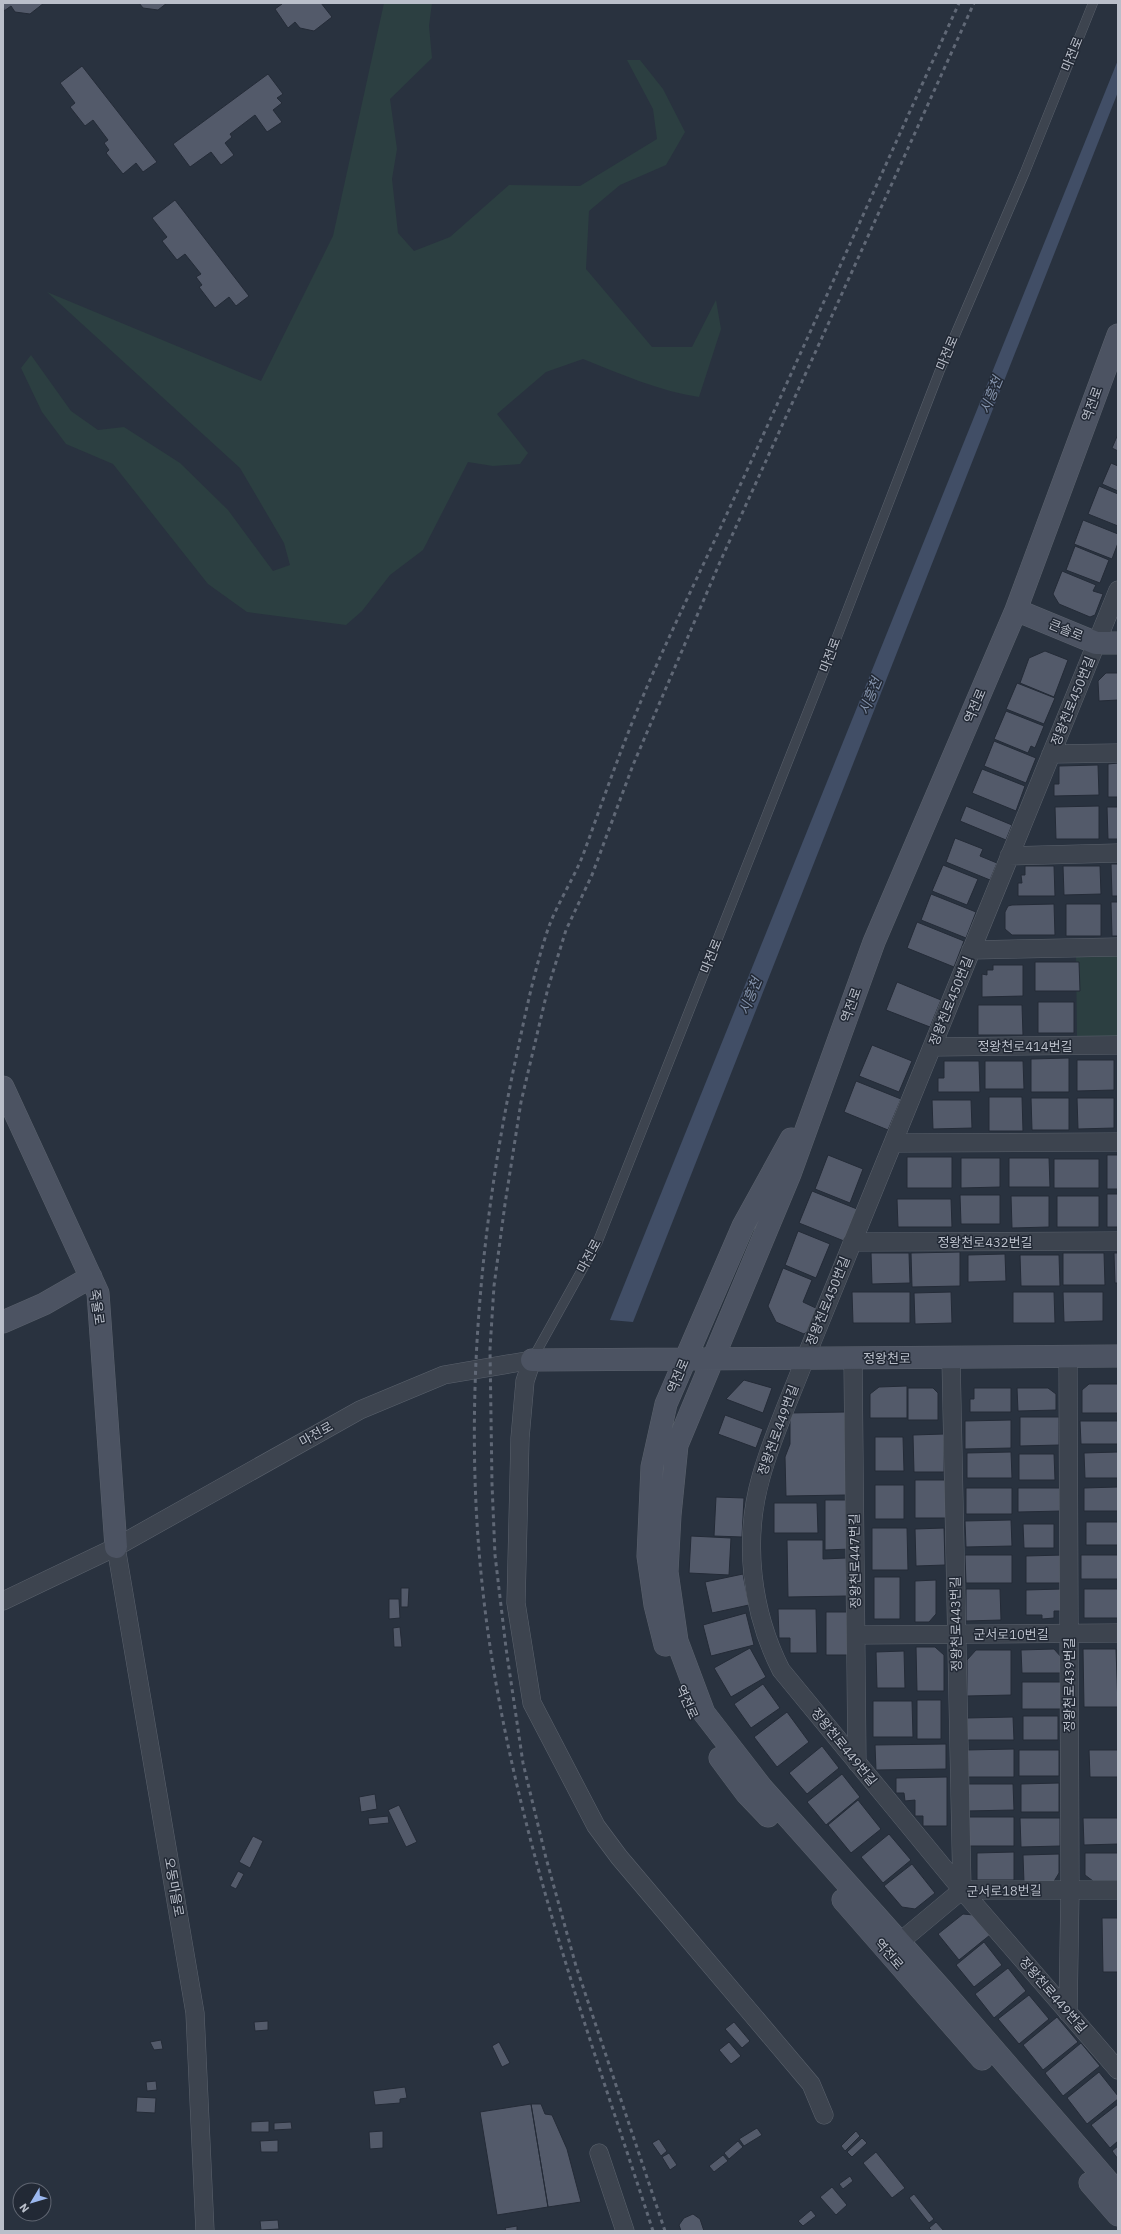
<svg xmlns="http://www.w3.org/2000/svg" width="1121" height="2234" font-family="'IBM Plex Sans','Noto Sans KR',sans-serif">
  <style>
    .green { fill: #2c3f41 }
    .water { fill: #414e66 }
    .building { fill: #535a6a; stroke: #242b37 }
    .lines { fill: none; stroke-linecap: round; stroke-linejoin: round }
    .lane-casing { stroke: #5b626d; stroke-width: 10 }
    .street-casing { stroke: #5b626d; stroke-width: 19 }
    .secondary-casing { stroke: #5b626d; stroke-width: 23 }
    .lane { stroke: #3d444f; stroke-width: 9 }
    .street { stroke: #3d444f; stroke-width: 18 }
    .secondary { stroke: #4c5362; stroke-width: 22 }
    .rail { stroke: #606876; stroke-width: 3; stroke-dasharray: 4 4; stroke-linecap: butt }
    .labels { text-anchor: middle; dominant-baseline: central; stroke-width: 3; stroke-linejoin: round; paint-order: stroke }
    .street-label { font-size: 13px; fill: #babfca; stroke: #222935 }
    .water-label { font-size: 14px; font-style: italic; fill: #8594ad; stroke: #222935 }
  </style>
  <rect width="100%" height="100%" fill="#29323f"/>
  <path class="green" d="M384,3h48l-3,23 3,32 -42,41 7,50 -5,30 6,54 16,18 36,-14 59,-52 71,1 77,-47 -4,-30 -26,-49h13l23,29 22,43 -19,33 -46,20 -31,26 -3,58 66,78h40l24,-47 5,29 -22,68c-40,-6 -78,-23 -116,-38l-37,13 -49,42 31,39 -8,11 -27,2 -25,-4 -45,88 -33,25 -28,36 -16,14 -99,-13 -39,-28 -95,-120 -47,-20 -24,-32 -21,-44 10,-13 40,56 27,19 26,-3 56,36 48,47 45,61 17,-6 -6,-22 -44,-75 -193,-176 214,89 72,-145z
    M1076,954h42v82l-41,1z"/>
  <path class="water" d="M1118,60v32l-485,1230 -23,-2z"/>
  <path class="building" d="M3,3h41l-14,11 -15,-2 -4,-6 -7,5z
    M139,3h28l-9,7 -15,-2z
    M281,3h40l11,14 -18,14 -14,-3 -5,-6 -7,6 -13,-19 7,-5z
    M82,66l75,96 -14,10 -7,-9 -13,11 -17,-21 3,-3 -5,-7 4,-3 -15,-20 -8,6 -15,-19 5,-4 -15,-20z
    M268,74l15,20 -6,4 5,5 -9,7 9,12 -15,10 -12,-17 -25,19 2,3 -7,6 9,12 -13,10 -10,-13 -21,15 -17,-23z
    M175,200l74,96 -13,10 -7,-9 -14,11 -16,-21 3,-2 -6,-8 5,-3 -16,-20 -8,6 -15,-19 5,-4 -15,-19z
    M1118,434v17l-6,-3z
    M1111,463l7,3v25l-16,-7z
    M1099,486l19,8v32l-30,-12z
    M1083,520l35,14v9l-6,16 -38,-15z
    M1075,546l34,14 -9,23 -34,-13z
    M1062,571l34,14 -3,6 10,3 -8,21 -5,2 -31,-13 -6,-10z
    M1045,651l23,9 -14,37 -34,-14 9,-25z
    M1106,673h12v27l-19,1 -1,-20z
    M1017,683l38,15 -11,26 -38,-15z
    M1006,711l38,15 -9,22 -4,-2 -3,7 -34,-14z
    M994,741l42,17 -10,25 -42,-17z
    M1118,763v34h-10v-33z
    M1098,765l1,30 -45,1v-12h5v-18z
    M982,769l43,17 -9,25 -44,-18z
    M966,806l46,19 -6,15 -46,-19z
    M1099,806v33h-43l-1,-32z
    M1107,807h11v32h-10z
    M955,838l28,11 -3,7 17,7 -7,17 -44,-18z
    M1111,864h7v32h-6z
    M943,865l35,14 -11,26 -35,-14z
    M1025,866h29l1,30h-37v-13h4l-1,-8h4z
    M1063,866h37l1,28 -37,1z
    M931,894l45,18 -10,26 -45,-18z
    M1111,902h7v34h-6z
    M1054,904l1,31h-43l-7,-6v-17l3,-6 4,-1z
    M1066,904h35v32h-35z
    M917,922l47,19 -10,26 -47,-19z
    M1035,962h44l1,29h-45z
    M993,965h30v31l-41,1v-23l5,1v-5h6z
    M897,982l44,18 -11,27 -44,-17z
    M1038,1002h36v31h-36z
    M978,1005h44l1,30h-45z
    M872,1045l40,16 -13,31 -40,-16z
    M1069,1058v34h-38v-33z
    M1077,1060h37v30l-37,1z
    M944,1061h35l1,31h-42v-14h6z
    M985,1061h38l1,28h-39z
    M856,1081l45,18 -13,31 -44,-18z
    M989,1097h33l1,34h-34z
    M1031,1098h38v32h-37z
    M1077,1098h37v30l-36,1z
    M932,1100h39l1,28 -39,1z
    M828,1155l35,14 -13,34 -35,-14z
    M1107,1155h11v34h-11z
    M907,1157h45v31h-45z
    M961,1158h39v29l-39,1z
    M1009,1158h40l1,29h-41z
    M1054,1159h45v29h-45z
    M812,1191l45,18 -13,32 -45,-18z
    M1107,1194h11v33h-11z
    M960,1195h40v29h-39z
    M1011,1196h38v31l-37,1z
    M1057,1196h42v31h-42z
    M897,1199h54l1,28h-54z
    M798,1231l32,13 -14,34 -31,-13z
    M960,1252v34l-48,1 -1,-34z
    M871,1253h38l1,30 -38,1z
    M1063,1253h41l1,32h-42z
    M1114,1253h4v30h-3z
    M1005,1254l1,27 -38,1v-27z
    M1020,1255h39l1,31h-39z
    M783,1268l29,12 -9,22 17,8 -6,16 -10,8 -28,-12 -8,-16z
    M852,1292h58v31h-57z
    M951,1292l1,31 -37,1 -1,-31z
    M1013,1292h41l1,31h-42z
    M1063,1292h40v29l-39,1z
    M744,1380l28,8 -9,25 -37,-14z
    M1089,1384h29v29h-36v-23z
    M907,1386v32h-37v-24l9,-7z
    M908,1388h25l5,5v27h-30z
    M974,1388h37v24h-41v-13h4z
    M1017,1388h31l8,6v16l-38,1z
    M845,1412l1,83 -60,1 -1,-39 5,-13v-31z
    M725,1415l38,14 -7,19 -38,-14z
    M1020,1417h39v28l-39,1z
    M1011,1420v28l-46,1v-28z
    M1080,1421h38v23h-37z
    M944,1434v38h-30l-1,-37z
    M875,1437h28l1,34h-29z
    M1011,1452l1,26h-45v-25z
    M1118,1452v26h-33l-1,-25z
    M1019,1454h35l1,26h-36z
    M915,1480h33v38h-33z
    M875,1485h29v34h-29z
    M1118,1487v24h-34v-23z
    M966,1488h46v26h-46z
    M1018,1488h43l1,23 -44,1z
    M716,1497l28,1 -2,39 -28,-1z
    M825,1500h25l1,49 -26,1z
    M774,1503h43l1,30h-44z
    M1011,1520l1,26 -46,1 -1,-26z
    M1086,1522h32v23h-32z
    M1023,1524h31v24h-30z
    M872,1528h35l1,42h-36z
    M944,1528l1,37 -29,1 -1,-37z
    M691,1536l40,2 -2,37 -40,-2z
    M787,1540h36v19l23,-1 1,38 -59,1z
    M965,1555h47v28h-46z
    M1063,1555v28h-37v-27z
    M1081,1555h37v24h-37z
    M743,1574l6,31 -37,8 -7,-31z
    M874,1577h26v42h-26z
    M936,1580v34l-7,8h-14v-41z
    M401,1588h8l-1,19h-7z
    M966,1589h34l1,31 -35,1z
    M1062,1589v22h-8v7l-12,1v-4h-16v-25z
    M1084,1589h34v29h-34z
    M389,1599h10l1,19 -11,1z
    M778,1609h38l1,44h-27v-15h-11z
    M826,1612h23l1,43h-24z
    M746,1613l8,32 -43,11 -8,-31z
    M400,1627l2,20h-8l-1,-19z
    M916,1647h19l9,8v36h-27z
    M750,1648l16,29 -35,20 -17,-29z
    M1054,1649l8,9v15h-40l-1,-23z
    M1083,1649h33l2,58h-34z
    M976,1650h35v45l-44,1v-36z
    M904,1651l1,37h-28l-1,-36z
    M1022,1682h40v27h-40z
    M763,1684l17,24 -29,20 -17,-24z
    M917,1700h24v39h-24z
    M873,1701h39l1,36h-40z
    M787,1712l22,30 -32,25 -23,-30z
    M1023,1716h35v24h-35z
    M1013,1717l1,23h-47v-22z
    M946,1744v25l-70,1 -1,-25z
    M822,1746l17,22 -32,26 -18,-21z
    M1014,1749v28h-47v-27z
    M1019,1750h40v26h-40z
    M1089,1750h29v27h-28z
    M842,1774l18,23 -34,28 -19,-23z
    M947,1777v49h-24v-10h-8v-16l-10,1 -1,-8h-8v-15z
    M1059,1783v29h-38v-28z
    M966,1784h47l1,26 -48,1z
    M375,1794l2,15 -16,3 -2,-15z
    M858,1800l23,29 -30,24 -23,-28z
    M399,1805l18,37 -11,5 -18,-37z
    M388,1816l1,7 -20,2 -1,-7z
    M965,1817h49v29h-48z
    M1020,1818h40v28l-39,1z
    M1083,1818h35v26l-34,1z
    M889,1834l22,26 -28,23 -22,-26z
    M253,1836l10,5 -13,27 -11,-6z
    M1014,1852v28h-37v-27z
    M1085,1853h33v28h-25l-8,-6z
    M1059,1854v19l-6,10h-29l-1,-28z
    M912,1864l23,29 -20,16 -13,-2 -18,-21z
    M238,1871l6,3 -8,15 -6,-3z
    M963,1914l11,1 16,20 -31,25 -21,-26z
    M1102,1918h16v54h-15z
    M984,1942l18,23 -28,22 -18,-22z
    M1008,1968l18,23 -32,27 -19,-24z
    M1029,1995l20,24 -30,25 -21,-25z
    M1057,2017l21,25 -35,28 -20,-25z
    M268,2021v9l-13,1 -1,-9z
    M734,2022l16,19 -8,7 -17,-19z
    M161,2040l2,9 -9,1 -4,-8z
    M499,2042l11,21 -8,4 -10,-21z
    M729,2042l12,14 -10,8 -12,-14z
    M1081,2043l19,23 -37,30 -18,-23z
    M1099,2072l19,24v3l-31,25 -20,-26z
    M156,2081l1,9 -10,1 -1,-9z
    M405,2087l2,11 -7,1v4l-25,2 -2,-14z
    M137,2097l19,1 -1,15 -19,-1z
    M531,2104l17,103 -51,8 -17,-103z
    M531,2104h10l4,10 7,1 15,34 14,53 -33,5z
    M1118,2104v37l-8,7 -19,-23z
    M269,2121v11h-18v-10z
    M291,2122l1,7 -18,1v-7z
    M757,2128l5,7 -18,11 -5,-7z
    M383,2131v17l-13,1 -1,-17z
    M856,2131l4,5 -15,15 -4,-5z
    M862,2138l5,5 -15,14 -5,-5z
    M659,2139l8,12 -6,5 -9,-13z
    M278,2140v12h-17l-1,-11z
    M738,2141l5,6 -14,12 -5,-6z
    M1118,2146v13l-6,-8z
    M876,2152l29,36 -13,10 -29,-35z
    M669,2153l8,12 -7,5 -8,-13z
    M723,2155l5,6 -14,11 -5,-6z
    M850,2176l3,5 -10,8 -4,-5z
    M832,2187l15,18 -11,10 -16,-18z
    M914,2194l20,25 -5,4 -20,-25z
    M811,2210l5,6 -13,10 -5,-5z
    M693,2214l7,5 4,12h-23l-2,-6 5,-7z
    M278,2220l1,9 -18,1 -1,-9z
    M936,2222l8,9h-12l-3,-3z
    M517,2226v5h-11l-1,-3z"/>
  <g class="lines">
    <defs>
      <path id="lane" d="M533,1358l65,-117 227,-573 115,-298 85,-198 68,-169"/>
      <path id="street" d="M1118,590l-313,769c-15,39 -33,78 -44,118 -18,63 -10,134 20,193l181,220 156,180
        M1051,754l67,-1
        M1009,856l109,-3
        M971,950l147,-3
        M932,1047l186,-2
        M893,1143l225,-1
        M852,1242l266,-1
        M951,1358l11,532
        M853,1359l4,404
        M116,1547l79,466 10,218
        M3,1601l113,-54 244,-137 84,-35 88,-15 -7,21 -5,57 -4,165 16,100 64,123 23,31 192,227 13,31
        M856,1635l262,-2
        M889,1951l73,-61h156
        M1068,2013l2,-123 -2,-533
        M599,2153l26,78"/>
      <path id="secondary" d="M1118,335l-102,275 -142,332 -84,232 -113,271 -7,70 -3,57 10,69 27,72 58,75 181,203 175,202
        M1016,610l80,33h22
        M3,1087l95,206 18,254
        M3,1322l41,-18 47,-27
        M532,1360l586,-4
        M665,1645l-10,-40 -7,-49 4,-89 14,-63 77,-178 48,-87
        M720,1758l26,35 22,23
        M843,1900l139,159
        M1090,2183l28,32"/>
    </defs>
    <use href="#lane" class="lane-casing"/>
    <use href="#street" class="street-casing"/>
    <use href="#secondary" class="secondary-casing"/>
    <use href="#lane" class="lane"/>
    <use href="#street" class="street"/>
    <use href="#secondary" class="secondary"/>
    <path class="rail" d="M653,2231c-69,-212 -148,-425 -171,-648 -18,-171 -3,-348 32,-516 10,-46 19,-93 34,-138 9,-25 25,-49 35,-74 19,-52 37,-104 58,-154 26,-62 56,-122 84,-183 79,-171 156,-343 234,-515
      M665,2231l-89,-265 -30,-108 -23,-95 -17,-115 -11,-93 -3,-71 -2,-135 4,-63 11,-82 16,-102 27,-114 18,-58 26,-55 41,-110 87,-203 254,-559"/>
  </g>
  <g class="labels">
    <g class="street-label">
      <text transform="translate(1072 54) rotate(-68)">마전로</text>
      <text transform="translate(947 353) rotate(-67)">마전로</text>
      <text transform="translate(1092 404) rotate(-70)">역전로</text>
      <text transform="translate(1066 630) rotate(22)">큰솔로</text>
      <text transform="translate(830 655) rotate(-69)">마전로</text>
      <text transform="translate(1073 701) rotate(-68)">정왕천로450번길</text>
      <text transform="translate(975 706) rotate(-67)">역전로</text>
      <text transform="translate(711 956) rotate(-68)">마전로</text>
      <text transform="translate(951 1001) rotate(-68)">정왕천로450번길</text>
      <text transform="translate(851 1005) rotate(-70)">역전로</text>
      <text x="1025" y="1046">정왕천로414번길</text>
      <text x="985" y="1242">정왕천로432번길</text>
      <text transform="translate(589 1256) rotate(-62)">마전로</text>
      <text transform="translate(828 1301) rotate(-68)">정왕천로450번길</text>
      <text transform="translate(97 1307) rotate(82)">죽율로</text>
      <text x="887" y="1358">정왕천로</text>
      <text transform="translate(678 1376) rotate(-67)">역전로</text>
      <text transform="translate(778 1430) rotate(-70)">정왕천로449번길</text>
      <text transform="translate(316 1434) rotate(-29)">마전로</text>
      <text transform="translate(855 1561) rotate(-91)">정왕천로447번길</text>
      <text transform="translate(956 1624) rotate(-91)">정왕천로443번길</text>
      <text x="1011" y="1634">군서로10번길</text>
      <text transform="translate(1069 1685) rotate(-90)">정왕천로439번길</text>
      <text transform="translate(687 1702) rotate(66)">역전로</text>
      <text transform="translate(844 1747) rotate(51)">정왕천로449번길</text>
      <text transform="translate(174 1887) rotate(80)">오동마을로</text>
      <text transform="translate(1004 1891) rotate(-1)">군서로18번길</text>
      <text transform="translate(889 1954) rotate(49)">역전로</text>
      <text transform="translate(1053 1995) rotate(49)">정왕천로449번길</text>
    </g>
    <g class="water-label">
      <text transform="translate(991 395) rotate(-68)">시흥천</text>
      <text transform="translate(870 696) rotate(-68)">시흥천</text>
      <text transform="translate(750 996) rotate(-68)">시흥천</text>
    </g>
  </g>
  <rect width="1121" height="2234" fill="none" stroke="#babfca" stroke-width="8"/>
  <g transform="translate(32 2202) rotate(232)"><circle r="19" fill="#222935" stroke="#5f6571"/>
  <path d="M0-3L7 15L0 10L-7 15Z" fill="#9bb7ee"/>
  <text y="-6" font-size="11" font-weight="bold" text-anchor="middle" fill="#babfca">N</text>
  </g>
</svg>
